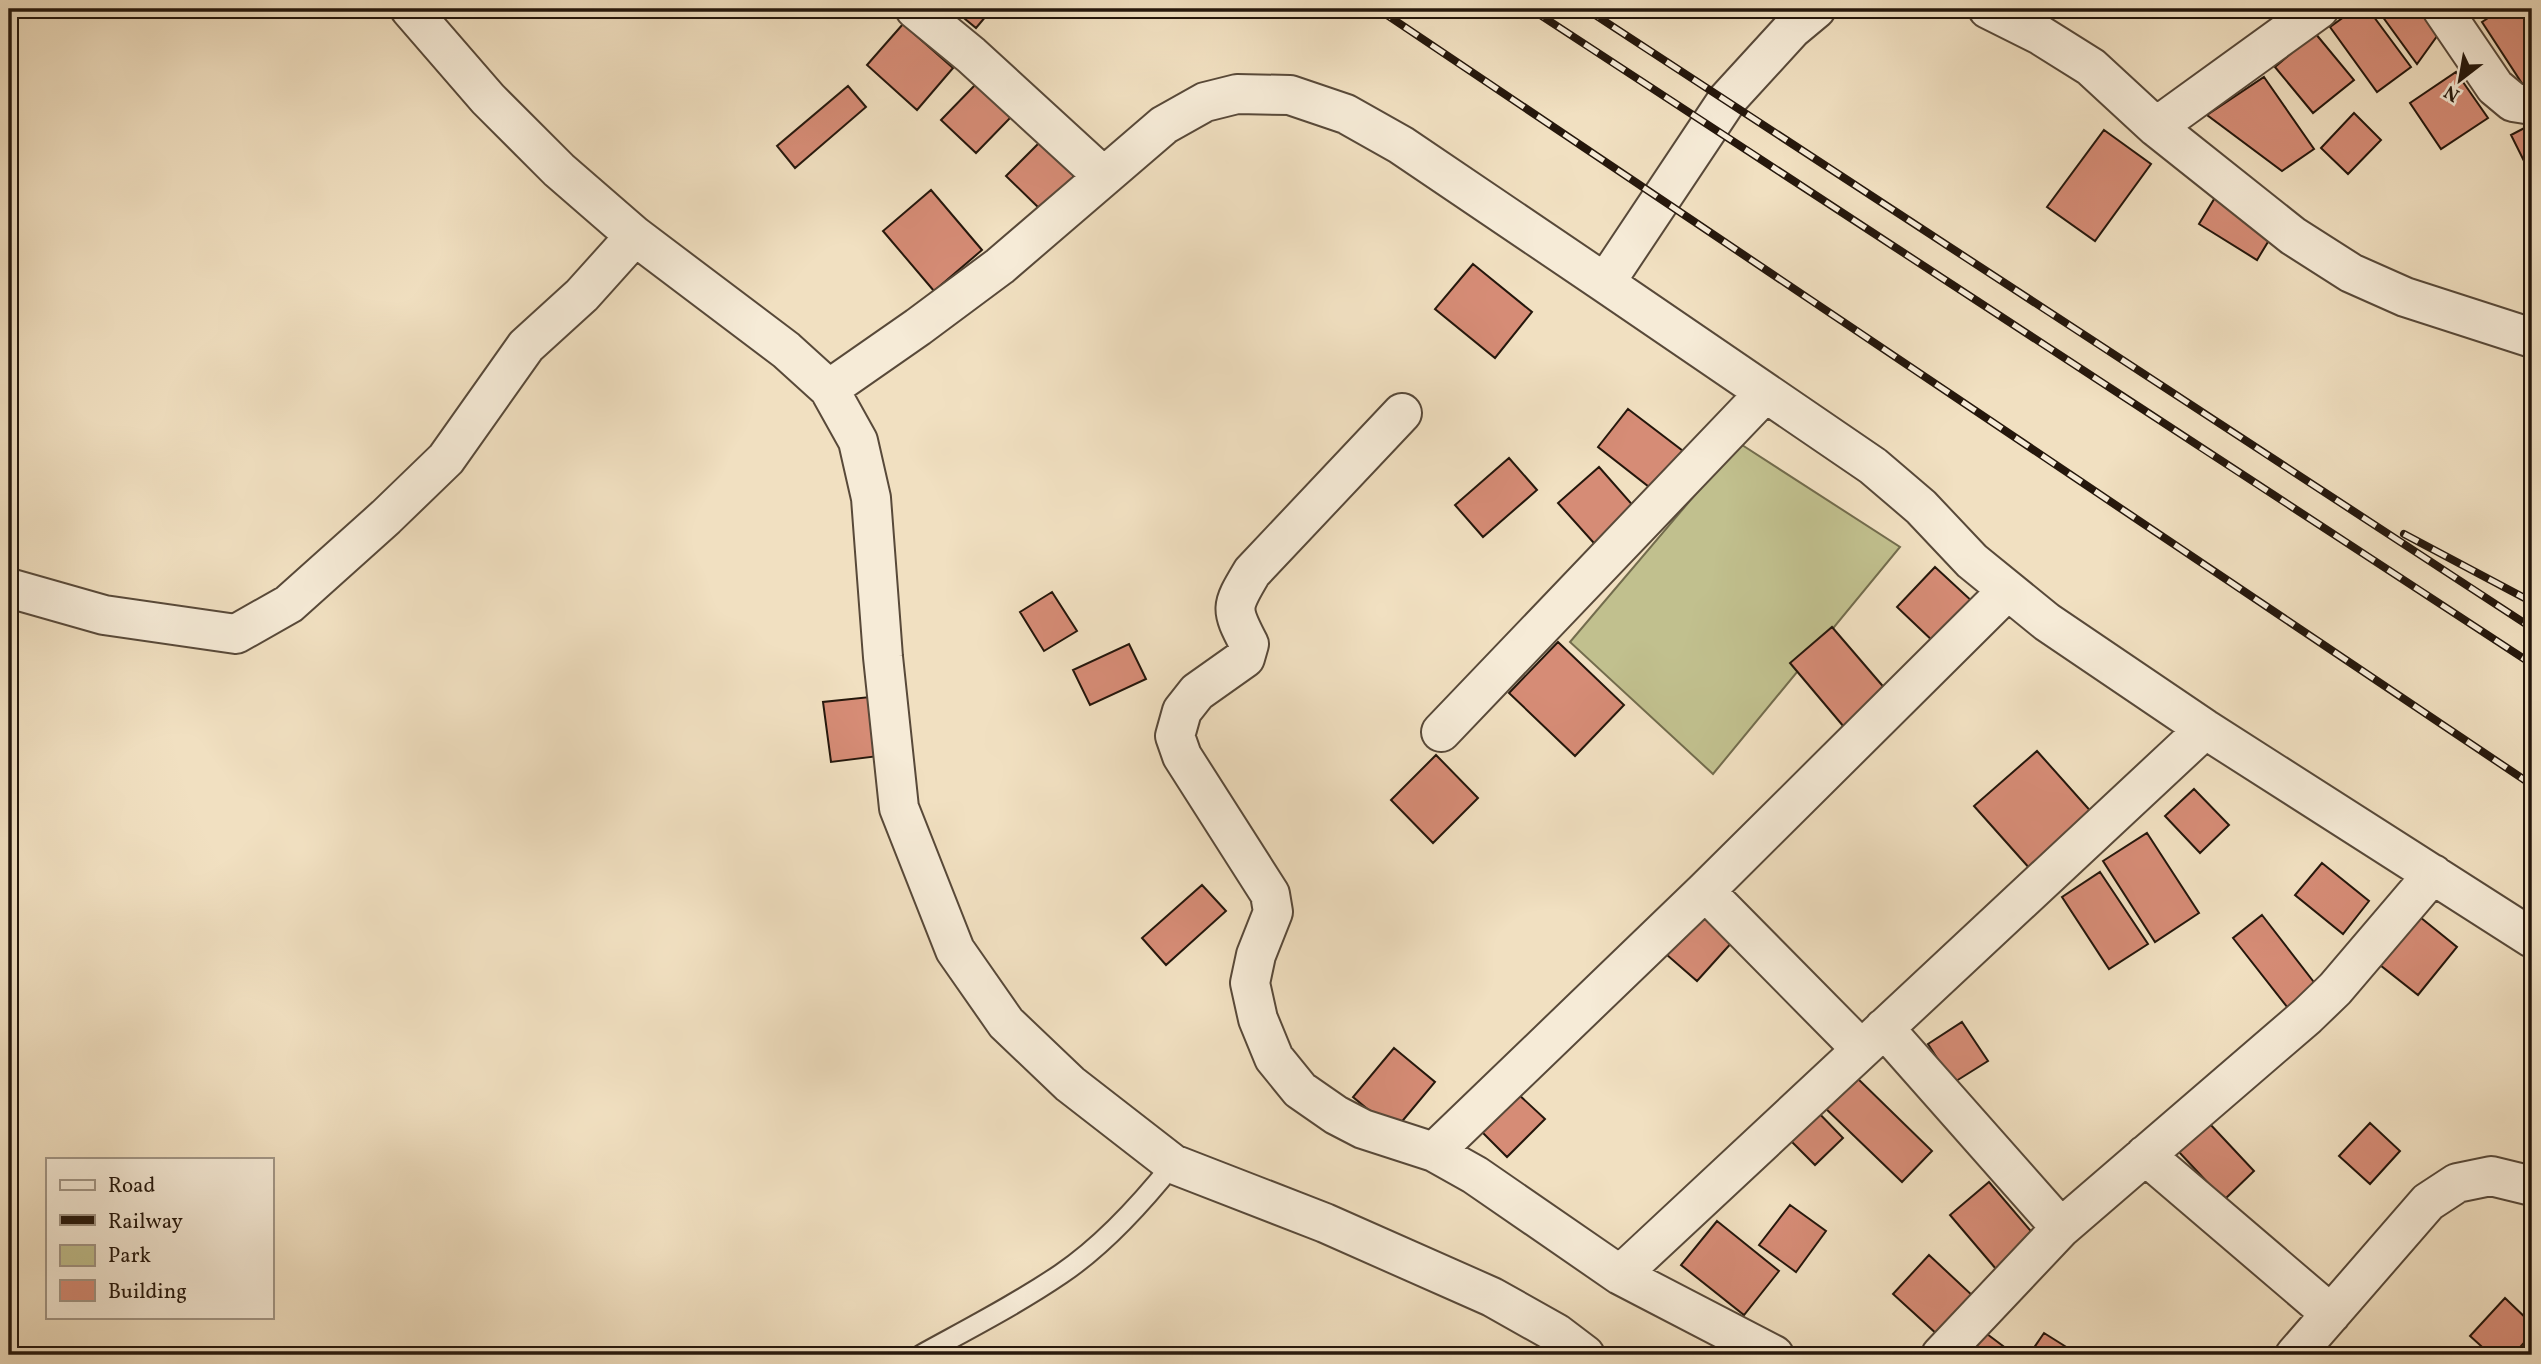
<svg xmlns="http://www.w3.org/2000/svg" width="2541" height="1364" font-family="Vollkorn,serif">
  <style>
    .green { fill: #c1c08e; stroke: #736c4d; stroke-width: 2 }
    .building { fill: #d68c76; stroke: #25170c; stroke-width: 2 }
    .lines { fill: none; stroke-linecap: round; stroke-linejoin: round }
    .lane-casing { stroke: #584939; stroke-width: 23 }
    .street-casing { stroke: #584939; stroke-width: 42 }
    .lane { stroke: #f6ebd7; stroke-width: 19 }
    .street { stroke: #f6ebd7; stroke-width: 38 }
    .rail-casing { stroke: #25170c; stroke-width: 8 }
    .rail { stroke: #f6ebd7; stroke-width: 5; stroke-dasharray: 16; stroke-linecap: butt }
  </style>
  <rect width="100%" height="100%" fill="#f1e0c1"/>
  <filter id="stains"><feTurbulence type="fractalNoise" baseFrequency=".00286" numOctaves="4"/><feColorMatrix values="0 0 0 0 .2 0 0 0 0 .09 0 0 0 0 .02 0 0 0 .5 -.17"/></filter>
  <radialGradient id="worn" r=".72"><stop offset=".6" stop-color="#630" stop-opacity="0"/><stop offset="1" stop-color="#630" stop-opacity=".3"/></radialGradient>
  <path class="green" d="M1739,443l161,104 -187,227 -143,-132z"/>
  <path class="building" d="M953,9h39l-16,19z
    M2355,9h13l43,58 -34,25 -47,-65z
    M2377,9h56l12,16 -28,39z
    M2502,9h24l6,10v64l-7,5 -43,-66z
    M903,24l50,44 -36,42 -50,-45z
    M2315,33l39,47 -41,33 -38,-46z
    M2456,72l32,46 -47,31 -31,-46z
    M2264,77l50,72 -32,22 -75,-56z
    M977,83l34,34 -35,36 -35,-33z
    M848,86l18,21 -71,61 -18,-22z
    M2354,113l27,27 -33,34 -27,-26z
    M2532,124v53l-21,-42z
    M2104,130l47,34 -56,77 -48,-34z
    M1040,142l35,33 -34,35 -35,-34z
    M931,190l51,60 -48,41 -51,-60z
    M2216,196l58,36 -17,28 -58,-36z
    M1473,264l59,48 -37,46 -60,-49z
    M1628,409l55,42 -30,39 -55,-43z
    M1509,458l28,32 -54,47 -28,-32z
    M1599,467l44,50 -41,35 -44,-49z
    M1935,567l40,37 -38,41 -40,-38z
    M1052,592l25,39 -33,20 -24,-39z
    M1832,627l55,64 -43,36 -54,-64z
    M1558,642l66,63 -49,51 -66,-63z
    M1129,644l17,35 -56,26 -17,-35z
    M870,697l9,59 -48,6 -8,-60z
    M2037,751l57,64 -63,55 -57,-64z
    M1436,755l42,43 -45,45 -42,-43z
    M2194,789l35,36 -29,28 -35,-37z
    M2147,833l52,80 -44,29 -52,-81z
    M2322,863l47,38 -26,33 -48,-39z
    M2100,872l48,72 -39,25 -47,-72z
    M1202,885l24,26 -60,54 -24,-27z
    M2415,913l42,34 -39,48 -43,-34z
    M1704,914l30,26 -37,41 -30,-26z
    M2262,915l58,75 -29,22 -58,-74z
    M1962,1022l26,39 -35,22 -25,-39z
    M1394,1048l41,34 -41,49 -41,-34z
    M1854,1075l78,76 -30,31 -79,-76z
    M1517,1093l28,26 -38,38 -27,-27z
    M1812,1106l31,32 -28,27 -31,-31z
    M2209,1123l45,48 -30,29 -45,-48z
    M2370,1123l30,28 -30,33 -31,-28z
    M1989,1182l46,54 -39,33 -46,-54z
    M1790,1205l36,26 -30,41 -37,-27z
    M1717,1221l62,50 -35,44 -63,-50z
    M1929,1255l46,43 -36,38 -46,-42z
    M2505,1298l27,26v10l-19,21h-22l-21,-19z
    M1983,1331l32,24h-50z
    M2044,1333l35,22h-50z"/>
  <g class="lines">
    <defs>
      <path id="lane" d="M921,1355c47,-26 96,-51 140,-81 43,-29 80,-70 112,-110"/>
      <path id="street" d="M410,9l78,90 71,71 76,66 151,114 43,39 29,52 13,57 12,159 16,151 56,142 51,73 64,61 103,80 152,59 167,74 64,36 29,22
        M915,9l56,46 132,121
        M1988,9l52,26 51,32 65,60 137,109 58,37 54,24 127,41
        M2442,9l53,78 18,15 19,3
        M2156,127l163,-118
        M1605,283l122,-183 65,-71 24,-20
        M829,389l89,-62 82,-61 164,-141 41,-23 32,-8 53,1 56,19 55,31 204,138 268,183 48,41 51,54 75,61 158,107 327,209
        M1402,413l-150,159c-21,35 -22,36 -3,72l-4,14 -48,34 -15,19 -7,25 7,20 88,138 3,18 -17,43 -6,28 8,36 16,39 26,32 36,25 27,14 71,23 41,23 145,100 154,80
        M9,588l95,27 132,19 53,-30 97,-87 60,-58 80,-113 56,-51 53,-59
        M1441,732l324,-339
        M1705,891l156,158
        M1884,1028l177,200
        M1434,1152l271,-261 302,-300
        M2145,1155l186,159
        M1620,1275l585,-546
        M1941,1355l120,-127 246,-212 28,-27 98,-115
        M2295,1355l133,-153 29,-19 34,-7 41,10"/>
    </defs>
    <use href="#lane" class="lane-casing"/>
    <use href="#street" class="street-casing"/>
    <use href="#lane" class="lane"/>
    <use href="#street" class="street"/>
    <defs>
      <path id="rail" d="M1378,9l1154,776
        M1531,9l1001,655
        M1586,9l946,619
        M2404,534l128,68"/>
    </defs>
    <use href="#rail" class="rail-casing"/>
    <use href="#rail" class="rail"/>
  </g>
  <rect width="2541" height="1364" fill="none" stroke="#f1e0c1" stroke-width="35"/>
  <rect x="10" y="10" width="2520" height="1343" fill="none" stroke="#25170c" stroke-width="3.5"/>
  <rect x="18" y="18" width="2506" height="1329" fill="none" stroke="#25170c" stroke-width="2"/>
  <rect x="46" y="1158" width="228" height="161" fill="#f6ebd7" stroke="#a29686" stroke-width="2"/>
  <rect x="60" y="1180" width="35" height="10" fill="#f6ebd7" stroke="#a29686" stroke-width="2"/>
  <text x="108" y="1192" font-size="21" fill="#25170c">Road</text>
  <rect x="60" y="1215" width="35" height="10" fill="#25170c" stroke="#a29686" stroke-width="2"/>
  <text x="108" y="1228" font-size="21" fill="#25170c">Railway</text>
  <rect x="60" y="1245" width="35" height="21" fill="#c1c08e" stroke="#a29686" stroke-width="2"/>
  <text x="108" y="1262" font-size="21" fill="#25170c">Park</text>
  <rect x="60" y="1280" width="35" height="21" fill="#d68c76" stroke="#a29686" stroke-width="2"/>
  <text x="108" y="1298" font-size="21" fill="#25170c">Building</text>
  <g transform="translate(2460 80) rotate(211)" stroke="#f6ebd7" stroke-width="5" paint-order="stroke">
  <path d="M0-5L12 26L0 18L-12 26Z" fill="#25170c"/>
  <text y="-10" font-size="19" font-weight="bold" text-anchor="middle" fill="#25170c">N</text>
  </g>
  <rect width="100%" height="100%" filter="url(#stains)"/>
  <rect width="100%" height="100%" fill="url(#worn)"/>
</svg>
